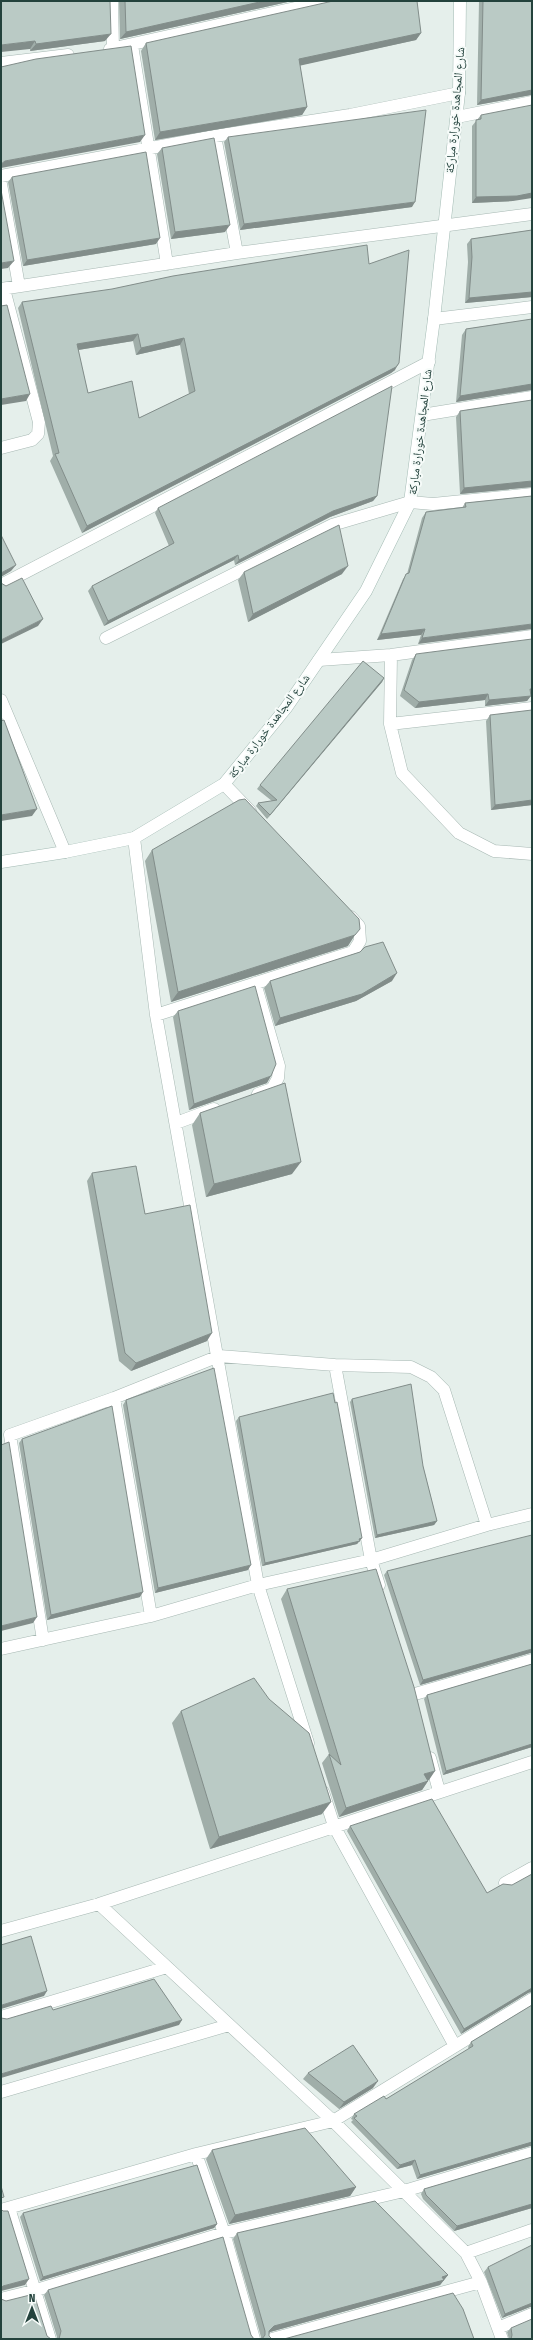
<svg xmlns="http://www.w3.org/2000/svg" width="533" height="2340" font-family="'Fira Sans Condensed','Noto Naskh Arabic',sans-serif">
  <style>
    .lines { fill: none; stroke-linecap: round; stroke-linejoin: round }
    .street-casing { stroke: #a7b8b3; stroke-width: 13 }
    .secondary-casing { stroke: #a3bbb4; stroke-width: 13 }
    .street { stroke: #fff; stroke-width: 12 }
    .secondary { stroke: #fff; stroke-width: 12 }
    .wall { fill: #a0aea9; fill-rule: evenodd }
    .shaded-wall { fill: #828d8a }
    .building { fill: #bacac5; stroke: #828d8a; fill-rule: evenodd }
    .labels { text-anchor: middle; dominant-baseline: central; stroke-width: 4; stroke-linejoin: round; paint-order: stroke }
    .street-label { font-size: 12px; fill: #23423c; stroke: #f6fbf9 }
  </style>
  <rect width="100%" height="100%" fill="#e5efeb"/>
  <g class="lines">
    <defs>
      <path id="street" d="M112,1l1,48
        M132,45l35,219
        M110,49l217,-48
        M1,63l67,-8
        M457,117l75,-15
        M215,136l22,117
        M1,176l214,-40 135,-21 109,-22
        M1,184l18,102
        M1,289l236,-36 295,-39
        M434,319l98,-12
        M422,415l110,-18
        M1,448l31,-8 6,-6 1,-12 -35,-133
        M1,585l428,-223
        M106,638l226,-113 78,-23 23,2 99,-10
        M391,655l-1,69 142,-16
        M319,660l72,-5 141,-19
        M1,700l64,152
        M390,724l12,49 57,60 35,18 38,3
        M224,784l26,27
        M134,838l22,177 102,570 50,158
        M255,983l24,83 -1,12 -6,11 -14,5
        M156,1015l197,-63 7,-11 -1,-15 -8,-9
        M176,1123l38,-14
        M335,1365l36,195 8,25
        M114,1398l37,218
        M43,1640l-33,-205 104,-37 105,-42 116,9 76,2 20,10 13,13 43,135
        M1,1649l150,-33 107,-31 113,-25 116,-35 45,-11
        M415,1694l117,-34
        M430,1758l9,33
        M323,1792l11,34 121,220
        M505,1883l27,-15
        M99,1904l234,217 133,132 15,29 21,57
        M1,1931l98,-27 433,-142
        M1,2017l166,-50
        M1,2092l228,-67
        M196,2154l28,79 30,106
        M9,2208l41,131
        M1,2210l195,-56 137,-33 199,-122
        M466,2253l66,-23
        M1,2299l32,-8 191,-58 180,-42 128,-38
        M498,2328l34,-14
        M272,2339l209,-57"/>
      <path id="secondary" d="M1,862l64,-10 69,-14 90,-54 62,-76 80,-117 44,-89 24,-183 25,-226 1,-92"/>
    </defs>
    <use href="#street" class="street-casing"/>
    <use href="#secondary" class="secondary-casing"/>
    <use href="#street" class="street"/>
    <use href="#secondary" class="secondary"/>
  </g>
  <path class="wall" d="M1,1l104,40 -75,10v-2z
    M119,1h173l-172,38z
    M479,1h53v94h-1l-54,10z
    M421,33l-5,7 -116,25 7,42 -5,8 -147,25 -14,-89 5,-8z
    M481,115l32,86 -41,2v-77z
    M228,137l184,70 -172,23 -16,-88z
    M162,148l63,84 -54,7 -14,-85z
    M12,177l144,67 -133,22 -15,-84z
    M532,230v67l-67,6 3,-41 -1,-18 4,-5z
    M369,264l26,106 -4,3 -309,160 -32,-72 3,-5 -35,-148 4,-6zM133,341l3,14 44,-10 9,49 -50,24 -51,-25 -10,-43z
    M532,319v71h-1l-75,12 6,-67 4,-6z
    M532,400v87l-72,7 -4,-77 4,-6z
    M377,496l-4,5 -43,16 -95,48 -1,-5 -130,66 -16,-35 4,-5 77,-40 -14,-33 3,-5z
    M532,496l-114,148 3,-9 -44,5 26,-61 4,-5 15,-56 4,-6 36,-4 3,-5z
    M244,572l98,2 -94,48 -10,-42z
    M416,654l115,40 -4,7 -42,5v-6l-70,8 -15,-12 12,-36z
    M384,678l-2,4 -115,137 -11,-13 2,-3 14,-2 -15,-12 3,-4z
    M490,715l42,90 -41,5 -5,-89z
    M152,850l196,96 -177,56 -26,-141z
    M360,952l32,29 -36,20 -81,25 -11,-38 6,-7z
    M178,1011l89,72 -78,27 -16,-93z
    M200,1113l92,61 -86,23 -14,-72z
    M92,1173l53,41 62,127 -76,30 -12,-10 -32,-180z
    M352,1399l71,67 14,55 -3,4 -59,13 -25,-136z
    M126,1400l122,170 -93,23 -32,-188z
    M239,1417l123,121 -5,6 -95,22 -26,-145z
    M22,1439l118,158 -93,23 -28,-177z
    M387,1571l143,82 -110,32 -36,-110z
    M287,1589l142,191h-1v1l-6,9 -83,27 -17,-54 7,-9 -48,-155z
    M532,1664v83l-89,28 -19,-76 3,-4z
    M181,1711l141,103 -112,35 -38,-126z
    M350,1826l137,67 25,-8 16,108 -67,41 -114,-203z
    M532,2005v141h-2l-113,33 -5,-14 -15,4 -46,-47 2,-2 -2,-1 3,-5 32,-15 83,-50 -1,-2 3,-5z
    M308,2073l65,15 -34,21 -36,-30z
    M212,2150l144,37 -6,9 -121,28 -23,-65z
    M532,2157v51l-78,23 -31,-32 -2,-5 3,-5z
    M23,2213l194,11 -3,4 -174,53 -20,-64z
    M237,2233l211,42 -8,10 -170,47 -1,1v3l3,3h-11v-2l-28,-98z
    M488,2267l42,40 -28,11 -18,-46z
    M48,2290l203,45 3,4h-197v-2l-13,-42z
    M511,2328l21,11h-23l-2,-7z"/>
  <path class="shaded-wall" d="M264,1h28l-172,38 6,-7z
    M421,33l-5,7 -122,27 5,-8z
    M111,34l-6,7 -75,10 6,-7z
    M35,41l-5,8 -29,3v-7z
    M532,90v5h-1l-54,10 4,-5z
    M307,107l-5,8 -147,25 5,-8z
    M145,135l-5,7 -139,26v-4l4,-3z
    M532,193v5l-19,3 -41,2 4,-6z
    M415,202l-3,5 -172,23 4,-6z
    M230,225l-5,7 -54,7 4,-7z
    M160,238l-4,6 -133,22 4,-6z
    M14,261l-6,7 -7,1v-6z
    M532,292v5l-67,6 4,-5z
    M138,334l-5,7 -61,10 5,-7z
    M184,338l-4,7 -44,10 5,-7z
    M399,363l-4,7 -4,3 -309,160 5,-7z
    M532,384v6h-1l-75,12 4,-6z
    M30,394l-4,7 -25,4v-6z
    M532,481v6l-72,7 4,-6z
    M377,496l-4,5 -43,16 -95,48 4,-5 94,-49z
    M238,555l-4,5 -130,66 4,-5z
    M16,565l-5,6 -10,6v-4z
    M348,566l-6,8 -94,48 5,-8z
    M43,619l-5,7 -37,18v-4z
    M532,624v5l-114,15 4,-6z
    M425,629l-4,6 -44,5 4,-6z
    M384,678l-2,4 -115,137 3,-4z
    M530,689h2v5l-6,1z
    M488,694l-3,6 -70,8 4,-6z
    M531,696l-4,5 -42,5 4,-6z
    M532,800v5l-41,5 4,-5z
    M37,809l-5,7 -31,5v-6z
    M355,935l-7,11 -177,56 7,-10z
    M397,973l-5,8 -36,20 -81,25 5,-8z
    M271,1076l-4,7 -78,27 5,-6z
    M301,1162l-9,12 -86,23 8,-13z
    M212,1333l-5,8 -76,30 5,-8z
    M437,1521l-3,4 -59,13 2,-3z
    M362,1538l-5,6 -95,22 3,-3z
    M251,1565l-3,5 -93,23 3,-5z
    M143,1592l-3,5 -93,23 4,-5z
    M37,1617l-4,6 -32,8v-5z
    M532,1649v4h-2l-110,32 3,-5z
    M532,1744v3l-89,28 3,-4z
    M435,1771l-6,9 -11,3 6,-9z
    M428,1781l-6,9 -83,27 7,-9z
    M331,1802l-9,12 -112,35 9,-12z
    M531,1988h1v4l-4,1 -67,41 3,-5z
    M47,1991l-3,5 -43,13v-3l1,-1z
    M182,2020l-3,5 -178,53v-4z
    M378,2081l-5,7 -34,21 5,-7z
    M532,2142v4h-2l-113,33 3,-4z
    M415,2160l-3,5 -15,4 3,-4z
    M356,2187l-6,9 -121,28 6,-9z
    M532,2204v4l-78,23 3,-5z
    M217,2224l-3,4 -174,53 3,-4z
    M448,2275l-8,10 -170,47 -5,5 4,-6 5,-5z
    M29,2279l-4,6 -24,6v-3l2,-2z
    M532,2303v4h-2l-28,11 3,-4z"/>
  <path class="building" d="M1,1h109l1,33 -75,10 -1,-3 -34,4z
    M125,1h139l-138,31z
    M333,1h84l4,32 -122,26 8,48 -147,25 -14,-89z
    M483,1h49v89l-51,10z
    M131,46l14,89 -140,26 -4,3v-97l35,-8z
    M532,105v88l-15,3 -41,1v-77l5,-1v-4z
    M426,110l-11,92 -171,22 -16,-87z
    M214,138l16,87 -55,7 -13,-84z
    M146,152l14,86 -133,22 -15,-83z
    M1,190l13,71 -13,2z
    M532,230v62l-63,6 3,-41 -1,-18z
    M367,245l2,19 40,-14 -10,113 -3,4 -309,159 -32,-72 4,-1 -37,-151 90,-13 61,-13zM138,334l3,14 43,-10 11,53 -56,27 -7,-37 -44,12 -11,-49z
    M7,305l23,89 -29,5v-93z
    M532,319v65l-72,12 6,-67z
    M392,386l-15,110 -44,15 -94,49 -1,-5 -130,66 -16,-35 82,-43 -16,-35z
    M532,400v81l-68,7 -4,-77z
    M532,496v128l-110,14 3,-9 -44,5 25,-60 3,-1 17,-61 40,-5 -1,-4z
    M339,525l9,41 -95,48 -9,-42z
    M1,535l15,30 -15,8z
    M22,578l21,41 -42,21v-57l5,3z
    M532,639v50h-2l1,7 -42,4 -1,-6 -69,8 -15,-12 12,-36z
    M363,661l21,17 -114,137 -12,-12 19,-3 -17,-15z
    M532,710v90l-37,5 -5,-90z
    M4,720l33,89 -36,6v-94z
    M245,799l114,120 1,10 -5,6 -177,57 -26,-142 87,-50z
    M383,942l14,31 -35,21 -82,24 -10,-37 90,-29 5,-5z
    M255,986l21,78 -5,12 -77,28 -16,-93z
    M285,1083l16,79 -87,22 -14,-71z
    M136,1166l9,48 45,-9 22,128 -76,30 -11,-10 -33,-180z
    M214,1368l37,197 -93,23 -32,-188z
    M411,1384l12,82 14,55 -60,14 -25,-136z
    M333,1393l2,10 2,-1 25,136 -3,1 1,2 -95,22 -26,-146z
    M112,1406l31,186 -92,23 -29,-176z
    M9,1442l28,175 -36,9v-183v2z
    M532,1535v114l-109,31 -36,-109z
    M376,1569l38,118 21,84 -11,3 4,7 -82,27 -17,-54 12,11 -54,-176z
    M532,1664v80l-86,27 -19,-76z
    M254,1678l15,21 40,34 22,69 -112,35 -38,-126z
    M432,1799l55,94 16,-9 9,1 20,-11v114l-68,41 -114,-203z
    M31,1936l16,55 -45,14 -1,1v-61z
    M154,1979l28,41 -181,54v-56l6,1 44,-13 2,4z
    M532,2005v137l-112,33 -5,-15 -15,5 -46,-47 3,-2 -3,-2 30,-18 2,3 87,-53 -2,-4z
    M353,2045l25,36 -34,21 -36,-29z
    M305,2128l51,59 -121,28 -23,-65z
    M532,2157v47l-75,22 -31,-31 -2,-6z
    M197,2165l20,59 -174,53 -20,-64z
    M1,2186l3,11 -3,1z
    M375,2201l73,74 -6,2 2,3 -170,46 -5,5v5l3,3h-10l3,-4v-4l-28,-98z
    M1,2209l2,2h5l21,68 -26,7 -2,2z
    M223,2237l28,98 3,4h-196h1l2,-8 -13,-41z
    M532,2245v58l-27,11 -17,-47z
    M453,2293l10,16 11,30h-190z
    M34,2294l13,42 4,3h-50v-40l5,2z
    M532,2319v20h-21l1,-4 -1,-7z"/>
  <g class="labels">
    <g class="street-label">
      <text transform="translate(455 110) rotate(-85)">شارع المجاهدة خورارة مباركة</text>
      <text transform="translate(420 432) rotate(-83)">شارع المجاهدة خورارة مباركة</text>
      <text transform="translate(269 726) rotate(-53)">شارع المجاهدة خورارة مباركة</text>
    </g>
  </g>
  <rect width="533" height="2340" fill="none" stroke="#23423c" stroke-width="4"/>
  <g transform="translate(32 2308)" stroke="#f6fbf9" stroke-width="3" paint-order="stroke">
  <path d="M0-3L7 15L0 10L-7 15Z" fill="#23423c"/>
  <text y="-6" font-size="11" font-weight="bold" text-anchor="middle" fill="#23423c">N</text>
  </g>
</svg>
